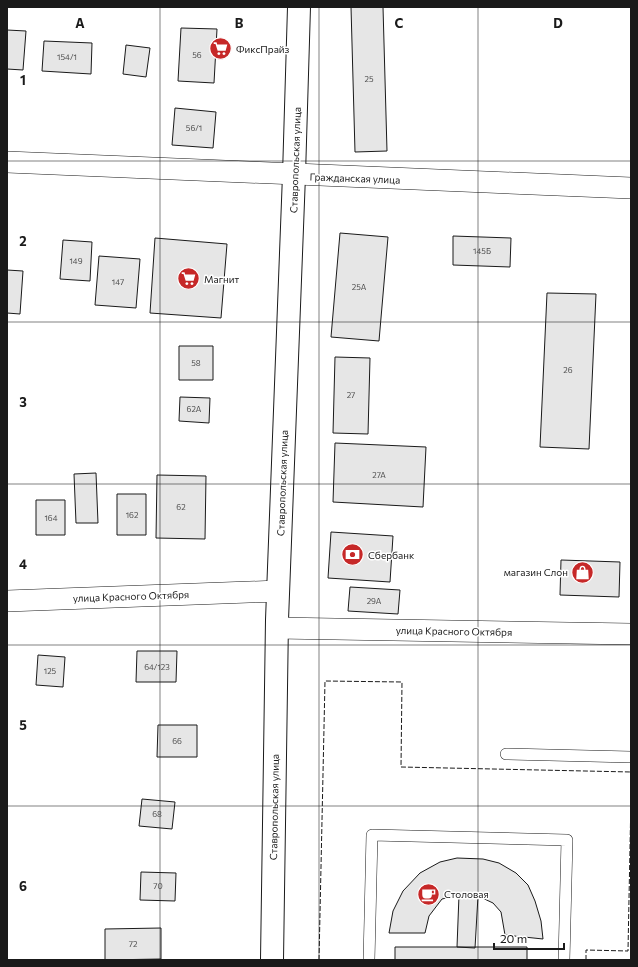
<svg xmlns="http://www.w3.org/2000/svg" width="638" height="967" font-family="Commissioner,sans-serif">
  <style>
    .building { fill: #e6e6e6; stroke: #1a1a1a }
    .lines { fill: none; stroke-linecap: round; stroke-linejoin: round }
    .lane-casing { stroke: #1a1a1a; stroke-width: 12 }
    .street-casing { stroke: #1a1a1a; stroke-width: 22 }
    .secondary-casing { stroke: #1a1a1a; stroke-width: 24 }
    .lane { stroke: #fff; stroke-width: 11 }
    .street { stroke: #fff; stroke-width: 21 }
    .secondary { stroke: #fff; stroke-width: 22 }
    .fence { stroke: #1a1a1a; stroke-width: 1; stroke-dasharray: 5 2; stroke-linecap: butt }
    .grid { fill: none; stroke: #1a1a1a; stroke-width: 1; stroke-opacity: 0.55 }
    .labels { text-anchor: middle; dominant-baseline: central; stroke-width: 3; stroke-linejoin: round; paint-order: stroke }
    .number-label { font-size: 8px; fill: #4d4d4d }
    .poi-label { font-size: 10px; fill: #1a1a1a; stroke: #fff; text-anchor: start }
    .street-label { font-size: 10px; fill: #1a1a1a; stroke: #fff }
    .grid-label { font-size: 13px; text-anchor: middle; font-weight: bold; fill: #1a1a1a; stroke: #fff; stroke-width: 3; stroke-linejoin: round; paint-order: stroke }
  </style>
  <rect width="100%" height="100%" fill="#fff"/>
  <path class="building" d="M351,7h32l4,144 -32,1z
    M181,28l36,1 -3,54 -36,-2z
    M7,30l19,1 -3,39 -16,-1z
    M44,41l48,2 -1,31 -49,-3z
    M126,45l24,3 -4,29 -23,-3z
    M175,108l41,4 -3,36 -41,-3z
    M340,233l48,4 -9,104 -48,-4z
    M453,236l58,2 -1,29 -57,-2z
    M155,238l72,6 -6,74 -71,-5z
    M63,240l29,2 -2,39 -30,-2z
    M99,256l41,3 -4,49 -41,-3z
    M7,270l16,1 -3,43 -13,-1z
    M547,293l49,1 -7,155 -49,-2z
    M179,346h34v34h-34z
    M335,357l35,1 -2,76 -35,-1z
    M180,397l30,1 -1,25 -30,-2z
    M335,443l91,4 -3,60 -90,-5z
    M96,473l2,50h-22l-2,-49z
    M157,475l49,1 -1,63 -49,-1z
    M117,494h29v41h-29z
    M36,500h29v35h-29z
    M331,532l62,4 -3,46 -62,-4z
    M561,560l59,2 -1,35 -59,-2z
    M350,587l50,3 -2,24 -50,-3z
    M137,651h40l-1,31h-40z
    M38,655l27,2 -2,30 -27,-2z
    M158,725h39v32h-40z
    M142,799l33,3 -3,27 -33,-3z
    M457,858l26,1 16,4 17,10 12,12 7,16 6,20 2,18 -38,-4 -4,-23 -8,-9 -15,-7 -19,-1 -17,4 -13,17 -4,17h-36l4,-22 10,-20 17,-18 20,-11z
    M141,872l35,1 -1,28 -35,-1z
    M459,895l19,1 -3,52 -18,-1z
    M161,928v31l-56,1v-31z
    M395,947h132v13h-132z"/>
  <g class="lines">
    <defs>
      <path id="lane" d="M506,754l125,3
        M369,960l3,-125 195,5 -3,120"/>
      <path id="street" d="M7,162l624,26
        M7,601l271,-10
        M277,628l354,6"/>
      <path id="secondary" d="M272,960l5,-340 17,-445 5,-168"/>
    </defs>
    <use href="#lane" class="lane-casing"/>
    <use href="#street" class="street-casing"/>
    <use href="#secondary" class="secondary-casing"/>
    <use href="#lane" class="lane"/>
    <use href="#street" class="street"/>
    <use href="#secondary" class="secondary"/>
    <path class="fence" d="M319,960l6,-279 77,1 -1,85 230,5
      M586,960v-10l42,1 3,-155"/>
  </g>
  <path class="grid" d="M160,7v953M319,7v953M478,7v953M7,161h624M7,322h624M7,484h624M7,645h624M7,806h624"/>
  <defs>
    <symbol id="supermarket-disc" viewBox="-11 -11 22 22"><circle r="9.5" fill="#c62828" stroke="#fff"/><path d="M-6-5.5h2.5l.6 2H6L4.5 2H-2.5L-4.4-4H-6ZM-1.5 3.2a1.3 1.3 0 1 0 .1 0ZM3 3.2a1.3 1.3 0 1 0 .1 0Z" fill="#fff"/></symbol>
    <symbol id="bank-disc" viewBox="-11 -11 22 22"><circle r="9.5" fill="#c62828" stroke="#fff"/><path d="M-6-4H6V4H-6ZM0-2.3a2.3 2.3 0 1 0 0 4.6a2.3 2.3 0 1 0 0-4.6Z" fill="#fff"/></symbol>
    <symbol id="shop-disc" viewBox="-11 -11 22 22"><circle r="9.5" fill="#c62828" stroke="#fff"/><path d="M-5-2.5h2.3a2.7 3.5 0 0 1 5.4 0H5L5.5 6h-11ZM-1.5-2.5h3a1.5 2.3 0 0 0-3 0Z" fill="#fff"/></symbol>
    <symbol id="cafe-disc" viewBox="-11 -11 22 22"><circle r="9.5" fill="#c62828" stroke="#fff"/><path d="M-5.5-4.5H6V0H3Q3 3.5 0 3.5H-2.5Q-5.5 3.5-5.5 0ZM3-3.2v2h1.7v-2ZM-6 4.5H4V6H-6Z" fill="#fff"/></symbol>
  </defs>
  <g fill-rule="evenodd">
    <use href="#supermarket-disc" x="208" y="36" width="25" height="25"/>
    <use href="#supermarket-disc" x="176" y="266" width="25" height="25"/>
    <use href="#bank-disc" x="340" y="542" width="25" height="25"/>
    <use href="#shop-disc" x="570" y="560" width="25" height="25"/>
    <use href="#cafe-disc" x="416" y="882" width="25" height="25"/>
  </g>
  <g class="labels">
    <g class="number-label">
      <text x="197" y="55">56</text>
      <text x="67" y="57">154/1</text>
      <text x="369" y="79">25</text>
      <text x="194" y="128">56/1</text>
      <text x="482" y="251">145Б</text>
      <text x="76" y="261">149</text>
      <text x="118" y="282">147</text>
      <text x="359" y="287">25А</text>
      <text x="196" y="363">58</text>
      <text x="568" y="370">26</text>
      <text x="351" y="395">27</text>
      <text x="194" y="409">62А</text>
      <text x="379" y="475">27А</text>
      <text x="181" y="507">62</text>
      <text x="132" y="515">162</text>
      <text x="51" y="518">164</text>
      <text x="374" y="601">29А</text>
      <text x="157" y="667">64/123</text>
      <text x="50" y="671">125</text>
      <text x="177" y="741">66</text>
      <text x="157" y="814">68</text>
      <text x="158" y="886">70</text>
      <text x="133" y="944">72</text>
    </g>
    <g class="poi-label">
      <text x="236" y="49">ФиксПрайз</text>
      <text x="204" y="279">Магнит</text>
      <text x="368" y="555">Сбербанк</text>
      <text x="568" y="572" text-anchor="end">магазин Слон</text>
      <text x="444" y="894">Столовая</text>
    </g>
    <g class="street-label">
      <text transform="translate(295 160) rotate(-88)">Ставропольская улица</text>
      <text transform="translate(355 178) rotate(2)">Гражданская улица</text>
      <text transform="translate(282 483) rotate(-88)">Ставропольская улица</text>
      <text transform="translate(131 596) rotate(-2)">улица Красного Октября</text>
      <text transform="translate(454 631) rotate(1)">улица Красного Октября</text>
      <text transform="translate(274 807) rotate(-89)">Ставропольская улица</text>
    </g>
  </g>
  <g class="grid-label">
    <text x="80" y="28">A</text>
    <text x="239" y="28">B</text>
    <text x="399" y="28">C</text>
    <text x="558" y="28">D</text>
    <text x="23" y="85">1</text>
    <text x="23" y="246">2</text>
    <text x="23" y="407">3</text>
    <text x="23" y="569">4</text>
    <text x="23" y="730">5</text>
    <text x="23" y="891">6</text>
  </g>
  <rect width="638" height="967" fill="none" stroke="#1a1a1a" stroke-width="16"/>
  <path d="M494 943v6h70v-6" fill="none" stroke="#1a1a1a" stroke-width="2"/>
  <text x="500" y="943" font-size="12" fill="#1a1a1a" stroke="#ffffff" stroke-width="3" paint-order="stroke">20 m</text>
</svg>
